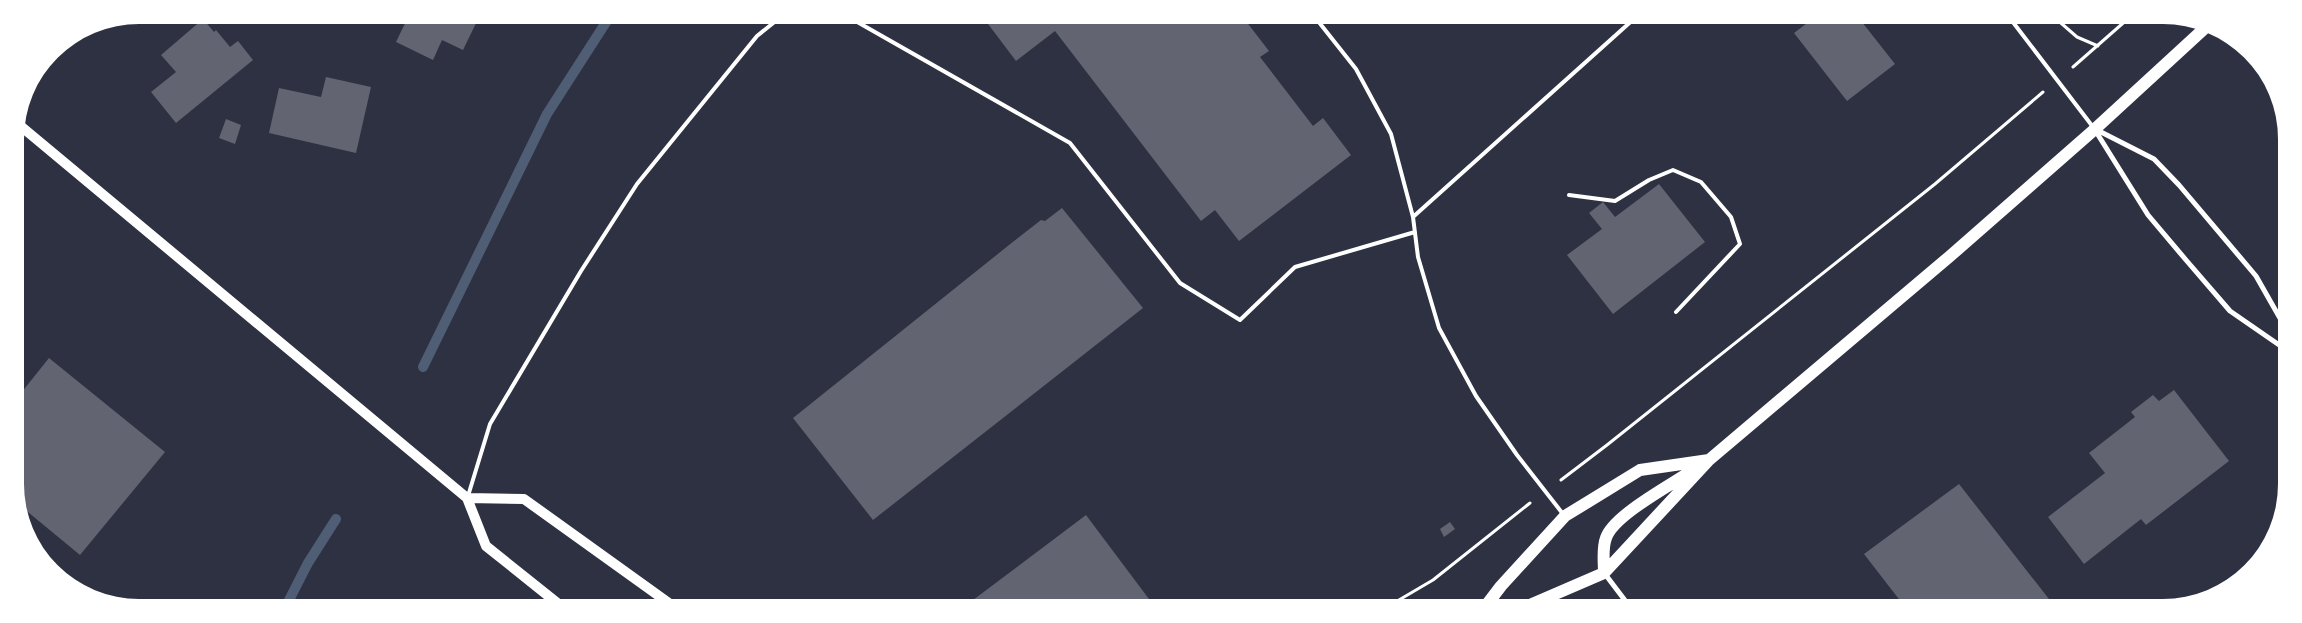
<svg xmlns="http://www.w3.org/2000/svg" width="2302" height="623" font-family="Poppins,sans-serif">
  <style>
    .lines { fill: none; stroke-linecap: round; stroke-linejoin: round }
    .stream { stroke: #4f5d75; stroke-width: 10 }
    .building { fill: #626471 }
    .path { stroke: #fff; stroke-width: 3 }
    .service { stroke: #fff; stroke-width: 4 }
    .minor { stroke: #fff; stroke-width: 5 }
    .secondary { stroke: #fff; stroke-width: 10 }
    .primary { stroke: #fff; stroke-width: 12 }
  </style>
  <rect width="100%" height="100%" fill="#2d3142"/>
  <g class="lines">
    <path class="stream" d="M423,367l124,-253 63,-98
      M286,606l22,-43 28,-44"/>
  </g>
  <path class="building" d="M409,15h71l-17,35 -21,-10 -9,20 -37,-18z
    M982,16h260l27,35 -9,6 53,69 10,-8 28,37 -112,86 -24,-31 -14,11 -146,-190 -39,30z
    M1815,17h43l37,47 -48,37 -53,-68z
    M203,19l11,13 2,-2 14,17 8,-6 15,19 -77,63 -25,-31 25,-20 -15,-17z
    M326,77l45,10 -15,66 -87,-20 10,-45 42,9z
    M226,119l15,6 -6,19 -16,-6z
    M1659,184l46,58 -92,72 -46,-59 35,-26 -13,-16 14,-11 12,15z
    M1062,208l81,100 -270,212 -80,-102 221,-177 27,-21 4,1z
    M49,358l116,94 -85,103 -63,-52v-105z
    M2174,390l55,71 -83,64 -5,-6 -57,45 -36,-47 57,-44 -16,-20 46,-36 -4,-5 22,-17 6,6z
    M1959,484l97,124 -151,-1 -41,-53z
    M1086,515l69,92 -190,-1z
    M1450,522l5,7 -11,8 -4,-8z"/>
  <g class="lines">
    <path class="path" d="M2054,17l23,20 21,9
      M2073,67l57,-50
      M1561,480l46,-35 328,-261 108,-92
      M1387,607l46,-27 97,-77"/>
    <path class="service" d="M851,16l1,3 218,124 110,140 60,37 55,-53 120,-35
      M1314,16l42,53 35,65 22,83 5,40 21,71 37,68 41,59 46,59
      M2009,17l84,110
      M1569,195l46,6 34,-21 24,-10 28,12 30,35 9,27 -64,68
      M1413,217l223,-200
      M468,496l22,-72 91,-153 56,-87 120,-148 25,-20"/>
    <path class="minor" d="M2095,129l59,30 25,26 77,91 29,51
      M2095,130l53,85 38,45 44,51 55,38
      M1605,574l25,33"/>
    <path class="secondary" d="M17,123l450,375 19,48 75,60
      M467,498l57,1 149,107"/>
    <path class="primary" d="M1604,573c0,-11 -2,-25 2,-35 7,-22 63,-52 84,-66
      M1485,607l16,-21 64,-70 75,-46 69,-10
      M1525,607l79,-34 105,-113 240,-203 146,-128 111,-102"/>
  </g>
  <path d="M0 0H2302V623H0ZM139 24H2163A115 115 0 0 1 2278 139V484A115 115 0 0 1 2163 599H139A115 115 0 0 1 24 484V139A115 115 0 0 1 139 24Z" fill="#fff" fill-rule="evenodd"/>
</svg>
